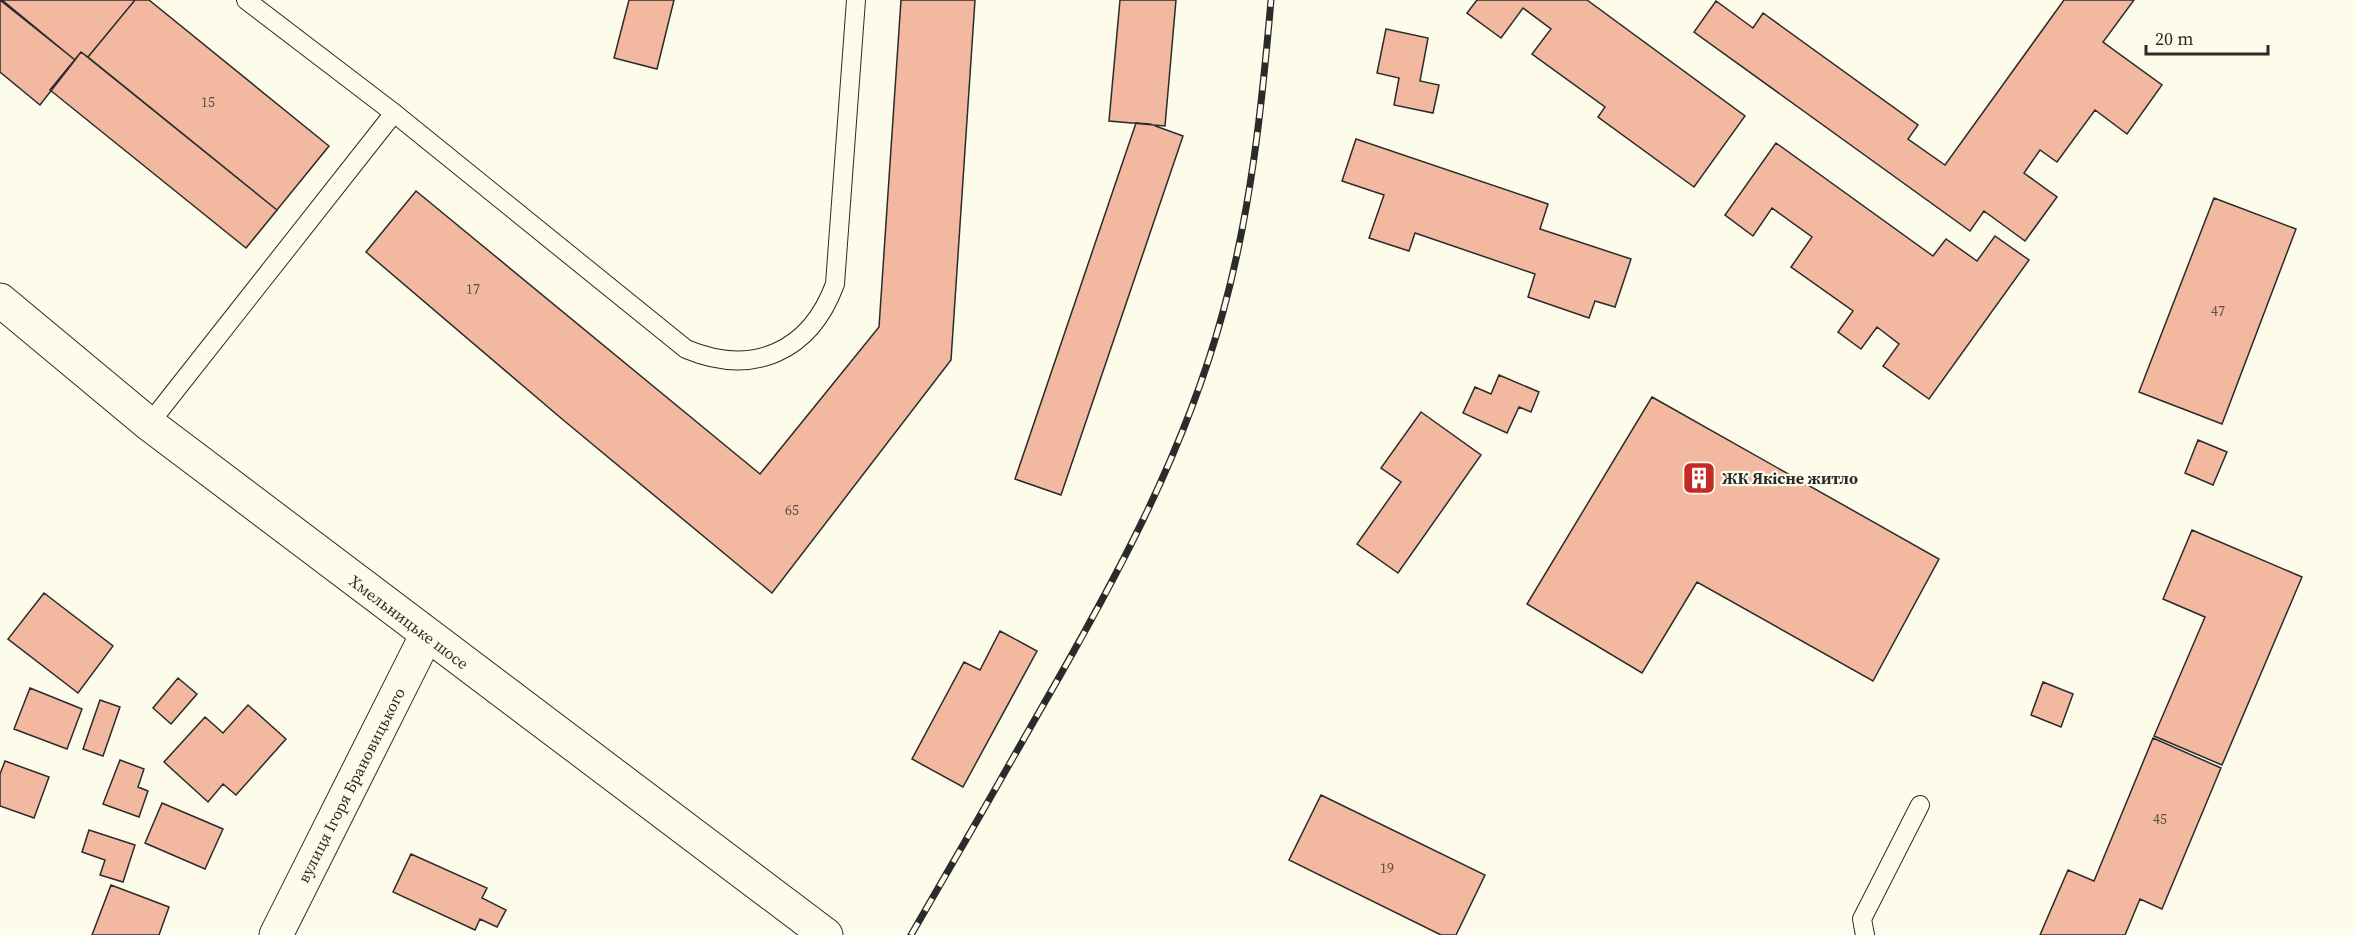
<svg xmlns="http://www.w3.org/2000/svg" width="2356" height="935" font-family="'Source Serif 4',serif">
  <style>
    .building { fill: #f2b8a0; stroke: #2b2b2b; stroke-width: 1.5 }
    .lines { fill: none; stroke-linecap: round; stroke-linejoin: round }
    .lane-casing { stroke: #2b2b2b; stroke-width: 20 }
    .street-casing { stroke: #2b2b2b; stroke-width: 35 }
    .secondary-casing { stroke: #2b2b2b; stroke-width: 35 }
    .lane { stroke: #fdfbea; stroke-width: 18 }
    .street { stroke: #fdfbea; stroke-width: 33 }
    .secondary { stroke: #fdfbea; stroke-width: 33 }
    .rail-casing { stroke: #2b2b2b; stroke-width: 7 }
    .rail { stroke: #fdfbea; stroke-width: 4.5; stroke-dasharray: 14; stroke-linecap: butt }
    .labels { text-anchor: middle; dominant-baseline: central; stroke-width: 4.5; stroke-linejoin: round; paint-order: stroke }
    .number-label { font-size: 14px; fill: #5d4e48 }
    .poi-label { font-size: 16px; font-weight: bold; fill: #2b2b2b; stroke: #fdfbea; text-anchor: start }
    .street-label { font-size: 16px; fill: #2b2b2b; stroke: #fdfbea }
  </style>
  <rect width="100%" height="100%" fill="#fdfbea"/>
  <path class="building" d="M0,0l75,60 -35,45 -40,-33z
    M2,0h133l-47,57 -7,-5 -6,8z
    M135,0h14l180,146 -52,64 -189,-153z
    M629,0h45l-17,69 -43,-11z
    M901,0h74l-24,360 -179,233 -210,-174 -196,-167 50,-61 344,283 119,-147z
    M1120,0h56l-11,126 -56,-5z
    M1477,0h110l158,116 -51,71 -96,-70 7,-10 -73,-53 19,-25 -28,-21 -22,30 -34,-25z
    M2064,0h70l-31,42 59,43 -35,49 -32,-24 -38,52 -17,-12 -16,23 33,24 -32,44 -41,-30 -14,20 -276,-199 22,-31 37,27 10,-15 155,112 -10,14 37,26z
    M1386,29l42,9 -8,43 19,4 -6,28 -39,-8 5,-27 -22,-5z
    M81,52l196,158 -31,38 -196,-158z
    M1136,123l14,1 33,12 -122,359 -46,-16z
    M1356,139l192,65 -8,25 91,30 -16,48 -20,-6 -6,17 -61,-21 7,-23 -120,-41 -6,18 -40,-13 15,-43 -42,-14z
    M1776,143l157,113 13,-17 31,22 18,-25 34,24 -100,139 -46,-33 16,-22 -22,-17 -16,22 -23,-17 15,-21 -62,-44 21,-30 -40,-29 -19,28 -28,-21z
    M2214,198l82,31 -74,195 -83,-32z
    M1499,375l40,17 -8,20 -12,-5 -12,26 -44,-20 12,-26 16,7z
    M1652,397l287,162 -66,122 -176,-99 -55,91 -115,-69z
    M1421,412l60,43 -83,118 -41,-29 44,-62 -20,-14z
    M2198,440l29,12 -14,33 -28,-12z
    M2192,530l110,47 -80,188 -68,-29 51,-119 -42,-18z
    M44,593l69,53 -35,47 -70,-54z
    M1000,631l37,20 -74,136 -51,-28 52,-97 16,8z
    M178,678l19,16 -26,30 -18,-16z
    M2043,682l30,12 -12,33 -30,-12z
    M30,688l52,21 -15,40 -53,-20z
    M100,700l20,7 -17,49 -20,-7z
    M248,705l38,34 -50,56 -13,-11 -15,18 -44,-40 41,-45 18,16z
    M2153,738l68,30 -59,141 -22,-10 -15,36h-85l28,-65 26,11z
    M120,760l24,9 -6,18 10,4 -9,26 -36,-13z
    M5,761l44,16 -15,41 -34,-12v-32z
    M1321,795l164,80 -29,60h-15l-152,-75z
    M162,803l61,26 -18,40 -60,-26z
    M89,830l46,15 -12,37 -23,-7 5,-15 -23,-8z
    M411,854l76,34 -5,10 24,12 -9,17 -17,-8 -5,11 -82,-38z
    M111,885l58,22 -10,28h-67z"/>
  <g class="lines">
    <defs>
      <path id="lane" d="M246,0l148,113
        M149,424l245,-311 292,236c67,28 124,3 149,-65l21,-284
        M1865,935l-3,-16 58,-114"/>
      <path id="street" d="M276,935l150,-299"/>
      <path id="secondary" d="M0,300l149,124 677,511"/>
    </defs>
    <use href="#lane" class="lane-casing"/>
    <use href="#street" class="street-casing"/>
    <use href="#secondary" class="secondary-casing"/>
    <use href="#lane" class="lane"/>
    <use href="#street" class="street"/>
    <use href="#secondary" class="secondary"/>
    <defs>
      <path id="rail" d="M911,935c43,-74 85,-147 127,-221 74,-128 146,-259 185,-402 28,-102 39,-207 48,-312"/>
    </defs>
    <use href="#rail" class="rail-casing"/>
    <use href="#rail" class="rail"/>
  </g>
  <defs>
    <symbol id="building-square" viewBox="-11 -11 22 22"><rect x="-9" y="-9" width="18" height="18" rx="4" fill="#c62828" stroke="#fdfbea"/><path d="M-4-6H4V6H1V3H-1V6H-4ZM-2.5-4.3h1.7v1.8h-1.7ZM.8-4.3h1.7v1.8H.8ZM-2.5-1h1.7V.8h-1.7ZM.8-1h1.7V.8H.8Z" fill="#fff"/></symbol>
  </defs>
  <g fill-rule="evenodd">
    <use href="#building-square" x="1680" y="459" width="38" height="38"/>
  </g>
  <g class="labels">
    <g class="number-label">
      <text x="208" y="102">15</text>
      <text x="473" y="289">17</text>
      <text x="2218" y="311">47</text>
      <text x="792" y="510">65</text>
      <text x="2160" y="819">45</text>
      <text x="1387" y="868">19</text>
    </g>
    <g class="poi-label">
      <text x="1722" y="478">ЖК Якісне житло</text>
    </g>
    <g class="street-label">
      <text transform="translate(409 622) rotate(37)">Хмельницьке шосе</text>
      <text transform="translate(351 785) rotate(-63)">вулиця Ігоря Брановицького</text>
    </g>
  </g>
  <path d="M2146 45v9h122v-9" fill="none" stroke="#2b2b2b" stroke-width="3"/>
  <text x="2155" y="45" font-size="18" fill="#2b2b2b" stroke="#fdfbea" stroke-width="4.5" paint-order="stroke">20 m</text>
</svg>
